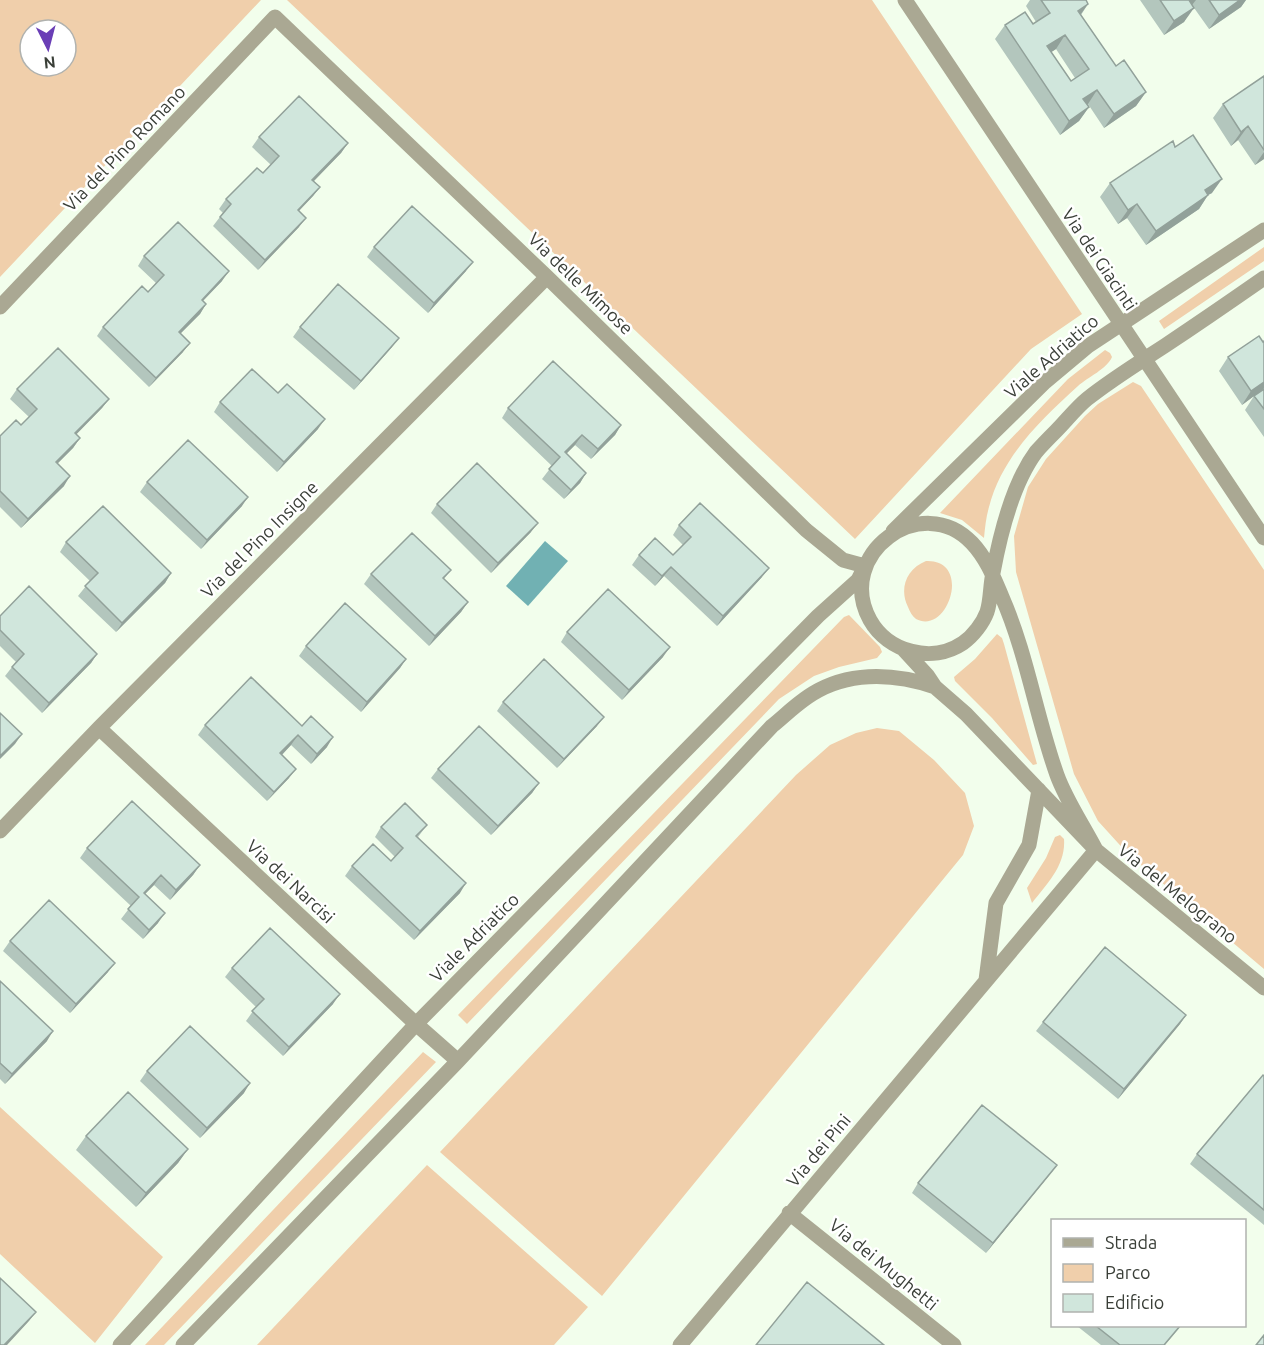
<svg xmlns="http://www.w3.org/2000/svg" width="1264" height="1345" font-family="Ubuntu,sans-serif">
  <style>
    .green { fill: #f0cfab; fill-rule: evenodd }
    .water { fill: #71b1b3 }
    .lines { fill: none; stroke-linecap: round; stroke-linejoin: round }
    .minor { stroke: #aaa893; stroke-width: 15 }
    .wall { fill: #b3c6bd; fill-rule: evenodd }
    .shaded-wall { fill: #92a19a }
    .building { fill: #d0e6dc; stroke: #92a19a; stroke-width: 1.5; fill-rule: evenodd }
    .labels { text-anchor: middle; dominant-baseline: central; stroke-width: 5; stroke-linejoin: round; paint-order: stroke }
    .street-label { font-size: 18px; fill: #3a3f38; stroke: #fff }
  </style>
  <rect width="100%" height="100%" fill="#f2feec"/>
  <path class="green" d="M0,0h261l-261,277zM30,30h36v36h-36z
    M287,0h585l210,314 -51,35 -176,190z
    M1264,247v14l-100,68 -5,-8z
    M1105,350l5,3 2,4c-5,12 -24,20 -34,29 -37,34 -76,70 -89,121 -3,10 -4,21 -5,31l-22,-18 -22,-7 128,-134z
    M1133,382l8,4 123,184v399l-136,-115 -30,-33 -24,-47 -58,-202 -2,-36 14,-49 18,-28 39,-43 13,-12z
    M926,561c47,-2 22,75 -10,58 -4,-3 -6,-7 -8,-12 -9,-18 -2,-38 18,-46z
    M849,615l31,32 2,5 -5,6 -38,9 -25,9 -35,23 -312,325 -9,-9 386,-398z
    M997,634l5,4 2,6 33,120 -4,1 -41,-47 -37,-37 -1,-4 21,-18z
    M877,728l22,3 35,29 31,33 9,33 -11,29 -361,441 -162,-144 356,-377 34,-30 26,-12z
    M1060,835l4,4c2,26 -17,45 -32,64l-5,-15 19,-30 9,-21z
    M423,1052l13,10 -272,283h-19z
    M0,1107l163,150 -68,86 -95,-89z
    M427,1165l161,142 -34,38h-297z"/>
  <path class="water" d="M545,541l23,20 -40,45 -22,-20z"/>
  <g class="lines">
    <path class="minor" d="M905,0l359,538
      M0,307l275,-290 272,260 259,253 37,30 22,6
      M893,531l152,-149 43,-36 176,-116
      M904,650l23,25 8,12 31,27 130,136 168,138
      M99,728l317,296 42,37
      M0,831l99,-103 448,-451
      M1096,850c-13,-25 -30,-50 -39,-75 -21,-59 -30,-121 -55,-178 -8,-19 -15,-38 -30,-54 -50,-53 -138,11 -102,77 18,32 62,44 93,23 10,-7 20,-20 24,-31 4,-12 3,-26 6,-39 7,-38 20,-90 43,-121 6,-7 13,-14 20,-21 10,-10 20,-23 31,-32 25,-20 53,-37 79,-54 33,-22 65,-44 98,-67
      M986,980l10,-77 33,-58 10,-55
      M789,1213l165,132
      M120,1345l296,-321 402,-408 40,-36 4,-8
      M183,1345l275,-284 314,-335c15,-12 29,-27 47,-36 36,-19 79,-16 116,-3
      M680,1345l416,-495"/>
  </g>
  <path class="wall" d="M1030,0h56l2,4 -7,11 35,51 30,26 -10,14 -32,22 -16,-24 1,3 -10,14 -19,14 -65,-96 10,-14 28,-1 3,-2 -10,-16zM1056,49l19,29 -4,3 -20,-29z
    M1140,0h106l-5,7 -32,22 -17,-24 -8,17 -20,13z
    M1264,76v83l-9,6 -17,-25 -7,6 -18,-28 10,-14z
    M259,137l89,6 -7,10 -27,28 6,6 -7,9 -14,15v16l-41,43 -45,-44 10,-13 -4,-4 7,-10 37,-26 8,-8 -19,-18z
    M1175,147l37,46 -4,2 -9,14 -53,36 -19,-27 -9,6 -18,-27 10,-14z
    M374,247l92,24 -38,42 -61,-56z
    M144,256l78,25 -19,20 3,3 -6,10 -20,20 3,18 -34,35 -52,-51 6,-9 45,-35 8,-9 -18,-17z
    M300,327l92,20 -38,43 -61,-53z
    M1264,341v96l-19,-27 9,-14 8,-6 -20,15 -23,-34 9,-14z
    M17,389l92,10 -7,9 -26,26 4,4 -7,10 -16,16 7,22 -43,42 -21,-21v-71l21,-11 8,-8 -19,-18z
    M278,393l40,36 -41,43 -63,-60 6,-10z
    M508,408l113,17 -6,10 -24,24 -16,-14 -9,9 20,19 -6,10 -16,16 -22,-20 10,-13 -50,-48z
    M147,482l95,24 -41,43 -61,-57z
    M437,504l94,28 -40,41 -60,-60z
    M679,525l83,52 -45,49 -53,-50 -9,10 -23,-21 7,-10h34l10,-10 -10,-10z
    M66,542l105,31 -6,10 -49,49 -38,-36 12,-15 -30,-29z
    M451,570l-7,9 24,23 -7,10 -32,34 -65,-62 7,-10z
    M0,616l97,38 -6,9 -49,50 -37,-37 11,-14 -16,-16z
    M567,632l96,25 -41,43 -61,-58z
    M306,646l100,13 -6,9 -39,44 -62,-56z
    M503,702l94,24 -40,42 -60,-57z
    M205,725l97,1 25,21 -16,17 -20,-19 -9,10 7,23 -22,23 -69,-66z
    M438,769l101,14 -7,10 -41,42 -60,-57z
    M427,825l-9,12 42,56 -46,47 -69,-64 7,-10 39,-5 4,-4 -20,-20 6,-10z
    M87,848l113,17 -7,10 -23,25 -16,-15 -9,9 13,29 -15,16 -22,-20 10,-13 -51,-48z
    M10,941l98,31 -38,41 -67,-62z
    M232,968l101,36 -50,52 -37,-35 10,-14 -31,-30z
    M0,981l47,60 -42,43 -5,-5z
    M1186,1015l-6,9 -62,75 -82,-68 7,-9z
    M147,1071l97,22 -44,45 -60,-57z
    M1264,1076v149l-74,-61 7,-10z
    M86,1136l102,13 -10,14 -42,44 -60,-57z
    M1050,1174l-64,79 -74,-60 6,-10z
    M1077,1326h104l-16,19h-64z"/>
  <path class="shaded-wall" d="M1189,0h7l-4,5 -13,9z
    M1240,0h6l-5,7 -32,22 10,-14z
    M1088,4l-10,14v-7z
    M1194,8l-10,14 -20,13 10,-14z
    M1065,35l-9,14 -18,12 9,-15z
    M1097,90l-9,14 -14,9 9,-14z
    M1146,92l-10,14 -32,22 10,-14z
    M1089,107l-10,14 -19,14 9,-14z
    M1248,126l-10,14 -7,6 10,-14z
    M348,143l-7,10 -35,36 6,-9z
    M1264,152v7l-9,6z
    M1222,179l-10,14 -4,2 -9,14 -53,36 10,-14 49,-41z
    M320,187l-7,9 -22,23 7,-9z
    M1137,204l-10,14 -9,6 10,-14z
    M306,218l-7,9 -41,43 7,-10z
    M473,262l-7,9 -38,42 6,-10z
    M229,271l-7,10 -27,28 7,-9z
    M206,304l-6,10 -28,28 7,-10z
    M399,338l-7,9 -38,43 7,-9z
    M190,343l-7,9 -34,35 7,-9z
    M1264,382v6l-2,2 -20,15 9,-14z
    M109,399l-7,9 -34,35 7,-10z
    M325,419l-7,10 -41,43 7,-10z
    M621,425l-6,10 -24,24 7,-10z
    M582,435l-7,10 -17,17 7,-10z
    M80,438l-7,10 -24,24 7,-10z
    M586,473l-6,10 -16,16 7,-9z
    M70,476l-6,10 -43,42 7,-9z
    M248,497l-6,9 -41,43 6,-9z
    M538,523l-7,9 -40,41 7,-10z
    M671,567l-7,9 -9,10 7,-10z
    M769,568l-7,9 -45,49 6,-10z
    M171,573l-6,10 -49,49 6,-9z
    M468,602l-7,10 -32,34 6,-10z
    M670,647l-7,10 -41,43 7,-10z
    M97,654l-6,9 -49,50 7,-10z
    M406,659l-6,9 -39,44 6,-10z
    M604,717l-7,9 -40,42 7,-9z
    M22,734l-7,10 -15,15v-3z
    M298,735l-7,10 -17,18 6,-10z
    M333,737l-6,10 -16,17 6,-10z
    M296,769l-7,9 -22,23 7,-9z
    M539,783l-7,10 -41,42 7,-9z
    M200,865l-7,10 -23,25 6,-10z
    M161,875l-7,10 -17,17 7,-9z
    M466,883l-6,10 -46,47 6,-9z
    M165,913l-7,10 -15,16 6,-9z
    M115,963l-7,9 -38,41 6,-9z
    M340,994l-7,10 -50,52 6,-9z
    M1186,1015l-6,9 -62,75 6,-10z
    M53,1031l-6,10 -42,43 7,-10z
    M250,1083l-6,10 -44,45 7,-10z
    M188,1149l-10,14 -42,44 10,-14z
    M1057,1165l-7,9 -64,79 7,-10z
    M36,1312l-7,9 -22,24h-3z"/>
  <path class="building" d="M1041,0h45l2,4 -10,7 38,55 8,-6 22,32 -32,22 -17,-24 -14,9 6,8 -20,14 -64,-96 20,-13 8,12 17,-11zM1065,35l24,34 -18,12 -24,-35z
    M1160,0h29l5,8 -20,13z
    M1209,0h31l-21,15z
    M1264,76v74l-16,-24 -7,6 -18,-28z
    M299,96l49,47 -36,37 8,7 -22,23 8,8 -41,42 -45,-43 11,-13 -5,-5 31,-31 6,5 16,-17 -20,-19z
    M1193,135l29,44 -17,11 3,5 -52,36 -19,-27 -9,6 -18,-27 63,-42 2,6z
    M412,206l61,56 -39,41 -60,-56z
    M178,222l51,49 -27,29 4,4 -27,28 11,11 -34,35 -53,-51 39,-41 6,6 16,-17 -20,-19z
    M338,284l61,54 -38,43 -61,-54z
    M1259,336l4,6 1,-1v41l-13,9 -23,-34z
    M58,348l51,51 -34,34 5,5 -24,24 14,14 -42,43 -28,-28v-55l16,-16 5,5 16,-16 -20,-20z
    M553,361l68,64 -23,24 -16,-14 -17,17 21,21 -15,17 -22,-21 11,-12 -52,-49z
    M252,369l26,24 9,-9 38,35 -41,43 -64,-60z
    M1264,389v20l-10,-13z
    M188,440l60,57 -41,43 -60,-58z
    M477,463l61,60 -40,40 -61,-59z
    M700,503l69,65 -46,48 -52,-49 -9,9 -23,-21 16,-17 18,17 18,-18 -12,-12z
    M103,506l68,67 -49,50 -37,-37 13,-13 -32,-31z
    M412,533l39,37 -8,8 25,24 -33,34 -64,-62z
    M29,586l68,68 -48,49 -37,-36 12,-13 -24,-24v-14z
    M608,589l62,58 -41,43 -62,-58z
    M345,603l61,56 -39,43 -61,-56z
    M544,659l60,58 -40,42 -61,-57z
    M251,677l51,49 9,-10 22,21 -16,17 -19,-19 -18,18 16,16 -22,23 -69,-67z
    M0,713l22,21 -22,22z
    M479,726l60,57 -41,43 -60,-57z
    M132,801l68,64 -24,25 -15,-15 -17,18 21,20 -16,17 -21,-21 11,-12 -52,-49z
    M405,803l22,22 -11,11 50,47 -46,48 -68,-65 21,-22 18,17 12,-13 -22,-21z
    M49,900l66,63 -39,41 -66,-63z
    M270,928l70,66 -51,53 -37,-36 12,-12 -32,-31z
    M1105,947l81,68 -62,74 -81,-67z
    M0,981l53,50 -41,43 -12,-11z
    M190,1026l60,57 -43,45 -60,-57z
    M1263,1075l1,1v134l-67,-56z
    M128,1092l60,57 -42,44 -60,-57z
    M982,1105l75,60 -64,78 -75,-60z
    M0,1278l36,34 -32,33h-4z
    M807,1282l77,63h-128z
    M1096,1326h84l-16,19h-44z
    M1264,1335v10h-8z"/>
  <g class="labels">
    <g class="street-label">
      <text transform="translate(124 148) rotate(-46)">Via del Pino Romano</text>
      <text transform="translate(1100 259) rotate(56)">Via dei Giacinti</text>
      <text transform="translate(581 283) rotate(44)">Via delle Mimose</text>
      <text transform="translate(1051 356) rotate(-41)">Viale Adriatico</text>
      <text transform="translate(259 539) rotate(-45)">Via del Pino Insigne</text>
      <text transform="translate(291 881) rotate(43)">Via dei Narcisi</text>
      <text transform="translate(1178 893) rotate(39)">Via del Melograno</text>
      <text transform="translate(474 937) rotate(-45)">Viale Adriatico</text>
      <text transform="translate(818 1150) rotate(-50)">Via dei Pini</text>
      <text transform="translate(884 1264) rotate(39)">Via dei Mughetti</text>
    </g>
  </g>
  <rect x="1051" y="1219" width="195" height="108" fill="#ffffff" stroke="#b0b2af" stroke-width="1.5"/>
  <rect x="1063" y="1238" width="30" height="9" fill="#aaa893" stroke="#b0b2af" stroke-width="1.5"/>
  <text x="1105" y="1249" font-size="18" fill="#3a3f38">Strada</text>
  <rect x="1063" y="1264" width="30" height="18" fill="#f0cfab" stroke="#b0b2af" stroke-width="1.5"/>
  <text x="1105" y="1279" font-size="18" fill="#3a3f38">Parco</text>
  <rect x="1063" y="1294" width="30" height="18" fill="#d0e6dc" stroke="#b0b2af" stroke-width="1.5"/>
  <text x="1105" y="1309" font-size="18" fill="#3a3f38">Edificio</text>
  <g transform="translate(48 48) rotate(174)"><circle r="28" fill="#ffffff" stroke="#b0b2af" stroke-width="1.5"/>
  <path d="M0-4.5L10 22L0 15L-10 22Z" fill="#6a3eb6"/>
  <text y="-9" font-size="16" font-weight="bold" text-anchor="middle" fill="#3a3f38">N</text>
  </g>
</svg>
